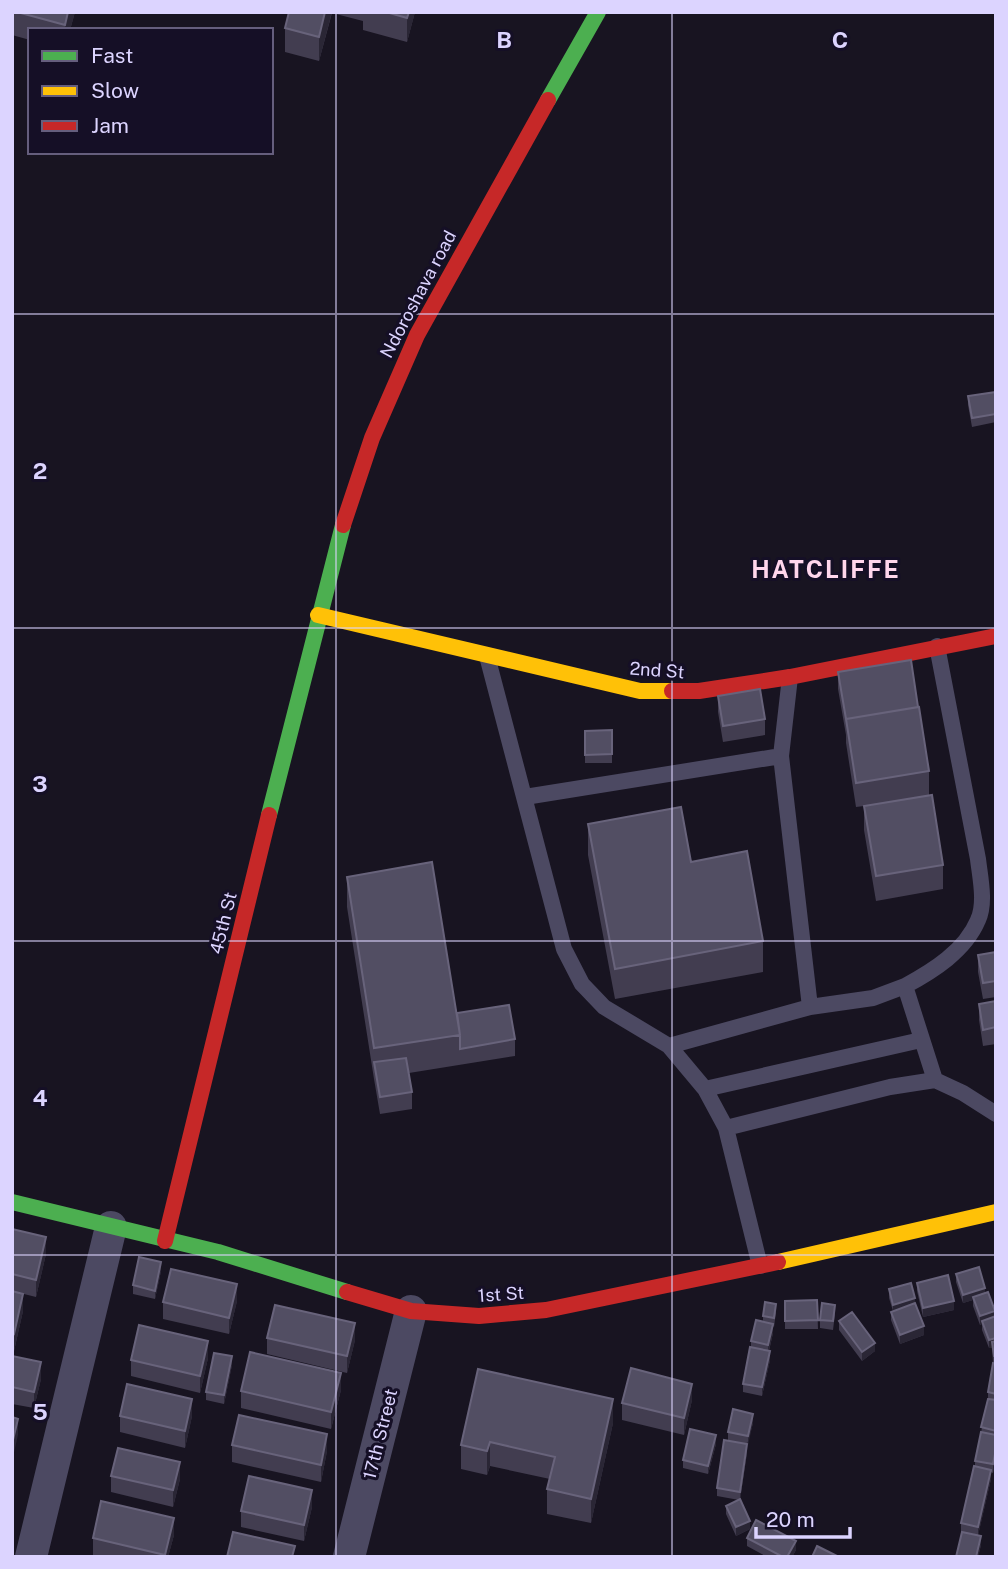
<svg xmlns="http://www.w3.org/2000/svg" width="1008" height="1569" font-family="'Public Sans',sans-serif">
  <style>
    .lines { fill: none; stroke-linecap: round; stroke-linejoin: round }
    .lane { stroke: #4c4962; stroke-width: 16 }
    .street { stroke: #4c4962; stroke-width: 32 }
    .fast { stroke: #4caf50; stroke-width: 16 }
    .slow { stroke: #ffc107; stroke-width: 16 }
    .jam { stroke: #c62828; stroke-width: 16 }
    .wall { fill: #423d50 }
    .shaded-wall { fill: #2a2635 }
    .building { fill: #524e63; stroke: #68637b; stroke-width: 2 }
    .grid { fill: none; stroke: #dcd4ff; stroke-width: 2; stroke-opacity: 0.55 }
    .labels { text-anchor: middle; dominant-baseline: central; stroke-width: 6; stroke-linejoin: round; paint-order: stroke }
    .street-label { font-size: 18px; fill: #dcd4ff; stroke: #150f26 }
    .district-label { font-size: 24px; font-weight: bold; letter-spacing: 2px; fill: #ffd6ec; stroke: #150f26 }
    .grid-label { font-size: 23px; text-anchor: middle; font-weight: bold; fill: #dcd4ff; stroke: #150f26; stroke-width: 6; stroke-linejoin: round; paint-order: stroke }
  </style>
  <rect width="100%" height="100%" fill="#181421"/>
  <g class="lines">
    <path class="lane" d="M487,656l77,293 18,35 22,23 65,39
      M781,756l29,251
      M525,797l256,-41 9,-79
      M935,1080l-30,-94c28,-15 60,-35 73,-66 8,-17 2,-43 0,-61l-41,-213
      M705,1089l216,-49
      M726,1128l-21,-39 -36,-43 141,-39 63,-9 32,-12
      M760,1266l-34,-138 164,-41 45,-7 28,13 33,21"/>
    <path class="street" d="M31,1557l80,-330
      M349,1557l62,-246"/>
    <path class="fast" d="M548,100l50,-88
      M269,815l74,-290
      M12,1202l206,50 129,40"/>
    <path class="slow" d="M318,615l322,76h32
      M778,1262l218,-50"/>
    <path class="jam" d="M343,525l29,-87 45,-103 131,-235
      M672,691h27l91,-14 206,-41
      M165,1241l104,-426
      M347,1292l64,19 68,5 67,-6 232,-48"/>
  </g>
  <path class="wall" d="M12,12h63l-5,18h-40v10l-18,-5z
    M289,12h126l-8,30 -44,-12v-9l-31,-8 -13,48 -34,-9v-24z
    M996,392v30l-24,5 -4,-22v-9z
    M838,672l91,99v24l14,70v24l-67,12 -12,-71v-24l-8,1 -10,-64v-8l-8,-46z
    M718,696l47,23v16l-42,7 -5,-30z
    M612,730v33h-27v-32z
    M588,824l103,38 72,79v31l-148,27 -27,-144z
    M347,877l110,136 58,26v17l-106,17 3,19v17l-32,5 -6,-35 -27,-172z
    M996,952v45l-13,2 -5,-27v-17z
    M996,1001v43l-13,2 -4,-26v-16z
    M12,1229l34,25 -10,43 -24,-6z
    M161,1271l-6,28 -22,-5v-9z
    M956,1274l29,20 10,23 1,-1v141l-3,16 -2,-1v7l-13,56 3,10 -3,12h-22l6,-25h-1v-9l14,-56v-6l13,-62v-7l5,-29 -1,-15h-3l-7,-18v-6l-2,1 -7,-19v-6l-10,3 -7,-21z
    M917,1283l37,27 -31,7 -6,-26z
    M889,1289l26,14 9,32 -24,9 -9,-24v-8l2,-1 -4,-13z
    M12,1291l11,20 -9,40 -2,-1z
    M817,1300l1,29h-33v-28z
    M237,1301l-8,33 -66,-15v-17z
    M776,1312l-2,15 -1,-1v7l-4,18 1,9 -8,36 -19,-4v-8l8,-36v-7l12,-19v-6z
    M835,1314l-2,16 -13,-2v-8z
    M839,1321l36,30 -13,10 -23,-31z
    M267,1338l88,2 -8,33 -80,-19z
    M12,1356l29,23 -7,29 -22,-4z
    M208,1358l-8,35 -69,-17v-16z
    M232,1365l-8,39 -18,-4v-8z
    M341,1390l-10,39 -90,-21v-17z
    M692,1400l-8,35 -62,-15v-17z
    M120,1416h72l-7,32 -65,-16z
    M613,1423l-22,100 -44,-9v-25l3,-10 -60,-13 -3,9 -26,-6v-24z
    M753,1423l-6,22v8l-7,47 10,29 -14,7 -10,-22v-8l13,-6 -22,-4v-8l11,-47v-9z
    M716,1444l-8,30 -25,-6v-8z
    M232,1445l95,6 -6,31 -89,-20z
    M111,1476l69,3 -7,28 -62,-15z
    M312,1507l-8,34 -63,-14v-16z
    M174,1535l-6,22h-67l-8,-2v-17z
    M747,1538l49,12 -4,7h-25l-20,-11z"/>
  <path class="shaded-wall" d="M68,12h7l-5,18h-5v-5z
    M325,12h7l-13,49v-24z
    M409,12h6l-8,30v-24z
    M46,1237v17l-10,43v-17z
    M161,1262v9l-6,28v-8z
    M237,1284v17l-8,33v-16z
    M985,1288v8l-12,1v3l-10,3v-8z
    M23,1294v17l-9,40v-17z
    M915,1298v9l-22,6v-8z
    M954,1301v9l-31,7v-9z
    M995,1311v9l-13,1v3l-2,1v-9z
    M355,1323v17l-8,33v-17z
    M773,1324v9l-5,21v-9z
    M924,1326v9l-24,9v-9z
    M996,1338v8l-4,-4v6h-3v-8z
    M208,1341v17l-8,35v-17z
    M875,1343v8l-13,10v-9z
    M770,1351v9l-8,36v-9z
    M232,1356v9l-8,39v-9z
    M41,1362v17l-7,29v-16z
    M341,1373v17l-10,39v-17z
    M692,1384v16l-8,35v-17z
    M192,1399v17l-7,32v-17z
    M613,1399v24l-22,100v-24z
    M753,1414v9l-5,22v-9z
    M18,1419v16l-6,26v-17z
    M327,1434v17l-6,31v-17z
    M716,1435v9l-8,30v-8z
    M490,1442v24l-3,9v-24z
    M747,1444v9l-7,47v-8z
    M996,1449v8l-3,16v-9z
    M180,1462v17l-7,28v-17z
    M991,1470v9l-13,57v-9z
    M312,1490v17l-8,34v-16z
    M174,1518v17l-6,22h-3z
    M750,1521v8l-14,7v-9z
    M981,1536v9l-3,12h-2z
    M796,1541v9l-4,7h-5z"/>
  <path class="building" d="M17,12h51l-3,13z
    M289,12h36l-6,25 -34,-9z
    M386,12h23l-2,6z
    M996,392v22l-24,4 -4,-22z
    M911,660l7,47 -72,12 -8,-47z
    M760,689l5,30 -42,7 -5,-30z
    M919,707l10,64 -73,12 -10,-64z
    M612,730v24l-27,1v-24z
    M932,795l11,70 -67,11 -12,-70z
    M681,807l10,55 56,-11 16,90 -148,28 -27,-145z
    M432,862l28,173 -86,13 -27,-171z
    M996,952v29l-13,2 -5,-28z
    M996,1001v26l-13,3 -4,-26z
    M509,1005l6,34 -55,10v-14l-3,-22z
    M406,1058l6,34 -32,5 -6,-35z
    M12,1229l34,8 -10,43 -24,-6z
    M139,1257l22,5 -6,29 -22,-6z
    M979,1267l6,21 -22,7 -7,-21z
    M171,1269l66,15 -8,34 -66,-16z
    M948,1275l6,26 -31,7 -6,-25z
    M911,1283l4,15 -22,7 -4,-16z
    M12,1291l11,3 -9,40 -2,-1z
    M988,1292l7,19 -15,5 -7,-19z
    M817,1300l1,20 -33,1v-20z
    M765,1302l11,2 -2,14 -11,-2z
    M822,1303l13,2 -2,16 -13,-1z
    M915,1303l9,23 -24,9 -9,-23z
    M275,1305l80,18 -8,33 -80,-18z
    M852,1312l23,31 -13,9 -23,-31z
    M996,1316v22l-7,2 -7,-19z
    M756,1320l17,4 -5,21 -17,-4z
    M139,1325l69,16 -8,35 -69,-16z
    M996,1341v15h-2l-2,-14z
    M750,1347l20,4 -8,36 -19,-3z
    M250,1352l91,21 -10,39 -90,-21z
    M214,1353l18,3 -8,39 -18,-3z
    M12,1356l29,6 -7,30 -22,-5z
    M993,1363l3,1v30l-8,-2z
    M631,1368l61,16 -8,34 -62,-15z
    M478,1369l135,30 -22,100 -44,-10 8,-32 -65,-15 -3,9 -26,-6z
    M127,1384l65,15 -7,32 -65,-15z
    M988,1399l8,1v31l-15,-4z
    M733,1409l20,5 -5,22 -20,-4z
    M239,1415l88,19 -6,31 -89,-20z
    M12,1417l6,2 -6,25z
    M690,1429l26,6 -8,31 -25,-6z
    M981,1432l15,3v14l-3,15 -18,-3z
    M724,1440l23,4 -7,48 -23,-4z
    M118,1448l62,14 -7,28 -62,-14z
    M974,1466l17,4 -13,57 -17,-4z
    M249,1476l63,14 -8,35 -63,-14z
    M740,1499l10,22 -14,6 -10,-21z
    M101,1501l73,17 -9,37 -72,-17z
    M756,1520l40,21 -9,16h-4l-36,-19z
    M233,1532l62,14 -3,11h-65z
    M962,1532l19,4 -5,21h-20z
    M817,1546l22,11h-27z"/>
  <path class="grid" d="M336,12v1545M672,12v1545M12,314h984M12,628h984M12,941h984M12,1255h984"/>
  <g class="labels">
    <g class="street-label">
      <text transform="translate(418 294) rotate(-62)">Ndoroshava road</text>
      <text transform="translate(657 670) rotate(4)">2nd St</text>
      <text transform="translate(223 923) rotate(-76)">45th St</text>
      <text transform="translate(501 1294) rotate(-4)">1st St</text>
      <text transform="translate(380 1434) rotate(-76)">17th Street</text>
    </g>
    <g class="district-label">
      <text x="826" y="569">HATCLIFFE</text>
    </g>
  </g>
  <g class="grid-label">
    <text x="504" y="48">B</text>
    <text x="840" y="48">C</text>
    <text x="40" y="479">2</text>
    <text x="40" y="792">3</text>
    <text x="40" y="1106">4</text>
    <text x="40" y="1420">5</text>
  </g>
  <rect width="1008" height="1569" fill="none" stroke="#dcd4ff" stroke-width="28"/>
  <rect x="28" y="28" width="245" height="126" fill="#150f26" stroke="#655e7d" stroke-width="2"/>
  <rect x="42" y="51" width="35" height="10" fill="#4caf50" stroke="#655e7d" stroke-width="2"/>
  <text x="91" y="63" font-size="21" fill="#dcd4ff">Fast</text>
  <rect x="42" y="86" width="35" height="10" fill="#ffc107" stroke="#655e7d" stroke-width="2"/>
  <text x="91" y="98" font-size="21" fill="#dcd4ff">Slow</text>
  <rect x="42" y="121" width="35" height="10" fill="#c62828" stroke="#655e7d" stroke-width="2"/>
  <text x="91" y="133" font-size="21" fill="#dcd4ff">Jam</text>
  <path d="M756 1527v10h94v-10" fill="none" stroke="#dcd4ff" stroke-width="3.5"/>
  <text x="766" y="1527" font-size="21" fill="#dcd4ff" stroke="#150f26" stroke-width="5" paint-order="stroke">20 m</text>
</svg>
